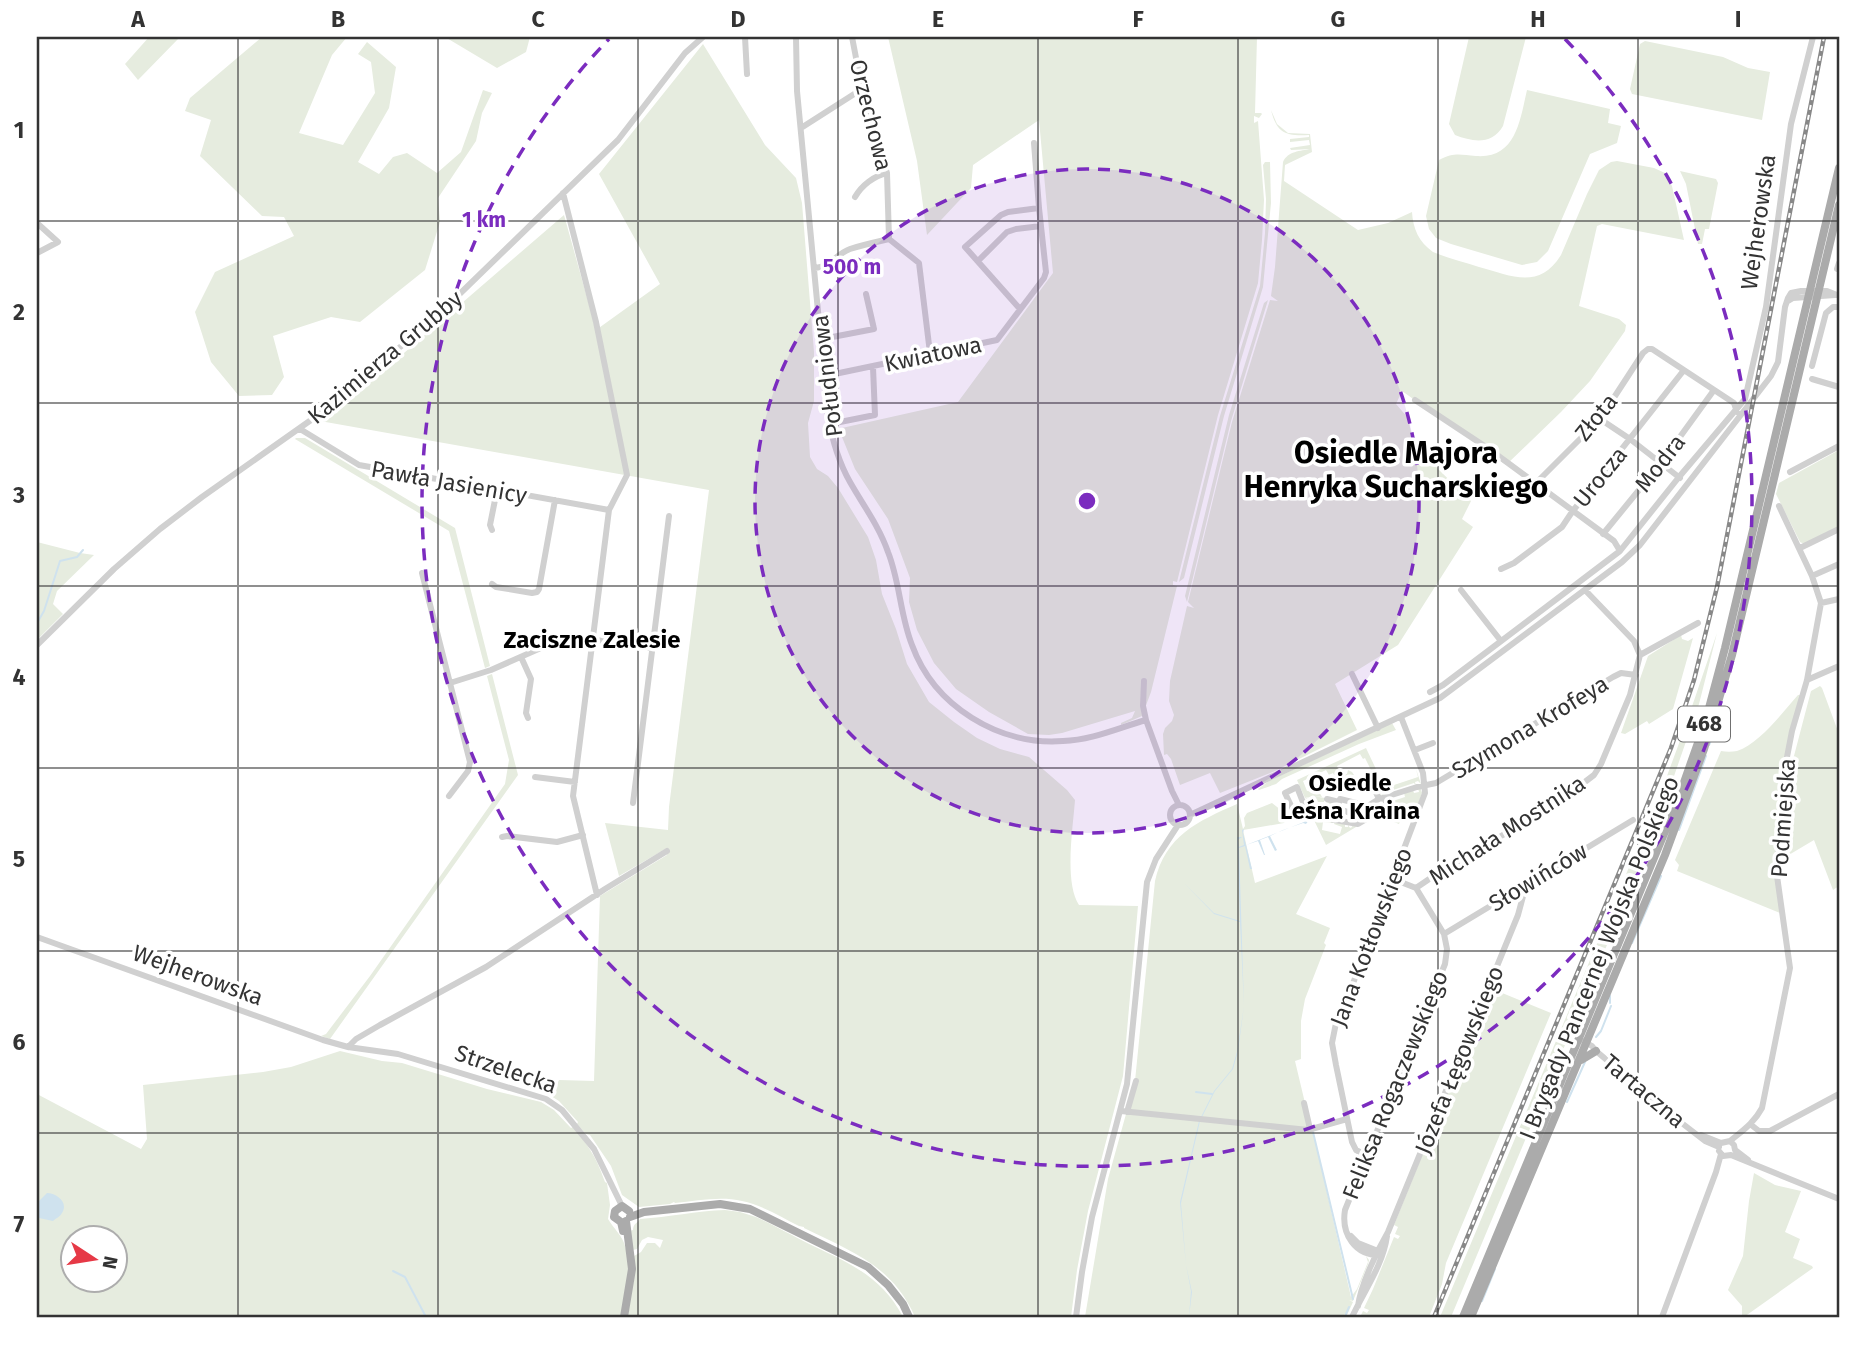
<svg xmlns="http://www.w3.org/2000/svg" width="1876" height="1354" font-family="'Fira Sans',sans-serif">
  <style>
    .green { fill: #e6ecdf; fill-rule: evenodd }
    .water { fill: #cfe2ee }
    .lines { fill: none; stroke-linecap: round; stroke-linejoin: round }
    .stream { stroke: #cfe2ee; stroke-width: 2 }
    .minor { stroke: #d0d0d0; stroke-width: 6 }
    .major { stroke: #ababab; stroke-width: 8 }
    .rail-casing { stroke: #888; stroke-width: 4.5 }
    .rail { stroke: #fff; stroke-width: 2; stroke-dasharray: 5; stroke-linecap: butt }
    .grid { fill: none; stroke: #333; stroke-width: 2; stroke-opacity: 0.55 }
    .ring { fill: none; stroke: #7b2cbf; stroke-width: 3.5; stroke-dasharray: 12 9 }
    .labels { text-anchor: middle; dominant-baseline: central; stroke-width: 7; stroke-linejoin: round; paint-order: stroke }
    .shield { fill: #fff; stroke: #707070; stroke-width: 2 }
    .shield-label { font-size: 21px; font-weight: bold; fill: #333 }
    .street-label { font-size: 23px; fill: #333; stroke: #fff }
    .neighbourhood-label { font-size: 24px; font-weight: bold; fill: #000; stroke: #fff }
    .district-label { font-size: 30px; font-weight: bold; fill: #000; stroke: #fff }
    .centre { fill: #7b2cbf; stroke: #fff; stroke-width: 3.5 }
    .ring-label { font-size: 21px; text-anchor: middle; font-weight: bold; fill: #7b2cbf; stroke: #fff; stroke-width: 7; stroke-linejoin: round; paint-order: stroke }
    .neatline { fill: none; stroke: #333; stroke-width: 2.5 }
    .grid-label { font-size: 23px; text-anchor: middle; font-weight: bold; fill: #333 }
  </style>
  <rect width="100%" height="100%" fill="#fff"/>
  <path class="green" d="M149,37h31l-42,43 -13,-16z
    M262,37h85l-15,18 -33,78 44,12 32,-52 -4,-31 -13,-8 9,-12 29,25 -7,41 -31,54 21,12 14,-17 14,-4 30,20 24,-21 22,-62 9,3 -10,20 -6,28 -38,57 2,24 -15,48 -65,52 -29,-5 -58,19 11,41 -12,18 -33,1 -28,-34 -16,-50 20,-40 79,-36 -10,-19 -22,-1 -62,-60 11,-36 -26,-9 5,-13z
    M445,37h85l-4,15 -29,16z
    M888,37h369l-2,76h6l1,1 -3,4 -5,-2v7l4,-2 6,79 -2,40 -4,43 -40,132 -41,167 -4,-1v4l4,1 -26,106 -9,24 -21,9v-2l11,-5 3,-7 -73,22 -13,2 -21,-1 -39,-22 -33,-23 -22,-26 -17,-33 -8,-28 1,-24 -22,-59 -33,-50 -13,-32v-9l116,-26 95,-129 -14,-153 -66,45 -2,23 -44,47 -10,-74z
    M1469,37h57l-23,89c-11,19 -30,16 -48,9l-6,-11z
    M1645,41l78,16 25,11 22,4 -8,48 -130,-26 -2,-5 10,-45z
    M703,44l62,101 31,33 6,25 12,149v49l-6,22 2,34 7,12 11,7 10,12 30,49 8,23 6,34 14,35 11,35 22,38 25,20 23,16 23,11 29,8 38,33 8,10c-2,28 -11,82 4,105l59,1 -15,170 -35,135 -11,59 -6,47h-156c-22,-51 -64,-66 -111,-89v-1l-5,-1c-18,-9 -37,-21 -57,-25 -22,-5 -45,0 -67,2l-1,-1 -4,2 -31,3 -17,-12 -11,-29 -19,-28 -2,-3 -4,-1 -9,-10 1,-2 -19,-21 -8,-5 8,-16 35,1 6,-185 67,-41v-7l-48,28 -14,-53 63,7 1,-23 40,-317 -389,-69 33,-24 211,-182 32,115 64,-46 -61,-110z
    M1527,90l83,19 -2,14 13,3 -4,17 -27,11 -42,97 -11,11 -15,3 -71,-21 -15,-6 -7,-9 -3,-13 13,-56c16,-8 21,-5 37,-4 40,3 44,-36 51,-66z
    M1271,110l6,14 11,9 22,1 2,18 -27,13 -1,16 74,49 30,-7 24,-11c1,17 7,30 21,40 14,6 31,10 46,15 33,9 60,23 82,-12l26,-61 12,-24 12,-8 6,-1 37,7 11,5 7,13 12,54 -82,-16 -5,2 -18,80 40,13 7,6 -1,6 -35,50 -29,31 -55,53 -104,-74 -6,13 12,14 4,19 26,32 33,32 -9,18 11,8 -75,118 -63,39 22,46 -82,41 -55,22 -10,-20 -30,12 -9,-26 -4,-5 -3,1 -1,-21 2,-6 7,-7 2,-6 -5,-14 1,-20 17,-75 7,2 -6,-6 44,-180 38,-122 8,1 -7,-5 4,-29 8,-105c5,-11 17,-11 28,-13l-20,1 -1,-2 20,-3 -1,-5 -19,2v-3l19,-2v-2c-23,1 -32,-1 -38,-25z
    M1265,162h5l1,41 -8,84 -39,129 -40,162 -5,4 41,-166 40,-130 5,-53 1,-34 -3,-34z
    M1680,171l36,8 2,4 -9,46h-4l-3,15h-4l-12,-60z
    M1268,300l-37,121 -44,181 -2,-6 44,-181 35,-112z
    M296,438h9l150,90 35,138 -5,2 -36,-137 -154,-92z
    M1839,450v77l-35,17 -4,-2 -24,-48 3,-11z
    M37,542l43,11 14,2 -37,36 -4,13 10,10 -26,26z
    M1717,633l-18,71 -43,124 -205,489h-11l224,-533 21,-57z
    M1681,635l1,4 6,2 5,-3 -20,71 -24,15 -2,-3 -22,13 -4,-1 27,-77z
    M492,674l26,101 -188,264 -9,-3 5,-2 44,-58 135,-192 4,-24 -22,-84z
    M1820,686l2,2 17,46v152l-6,4 -19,-50 -32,19 7,-84 22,-84z
    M1798,695h2l-20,85v133l-103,-42 2,-6 -4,-5 46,-109c5,1 11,1 16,0 23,-8 45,-38 61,-56z
    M1392,723l4,7 -37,14 -77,35 -6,5 -17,6 -1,-1 11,-8z
    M1366,748l18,38 4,1 30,-10 -2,-8 5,15 -3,-3 -3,1 1,4 -2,-3 -30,10 1,3 -4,-2 -1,1 -1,-1 3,-2 -17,-34 -2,1 -3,-5 -23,12 4,9 6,-1 1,-4 4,2 2,3 -15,7 -2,-1 -4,-8 -4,2 -3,-5 -23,11 4,10 6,-1 1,-3 3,1 5,9 -9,-1 12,2 -1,4h-9l-2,7 18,5 2,-8 -7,-3 1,-2 9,2 -3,14 -23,-5 -5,-13 4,-2 -4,1 -8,-18z
    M1418,788h3v4l2,-2 -11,32 -1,-3 -9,-3 -3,8 -23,-9 -50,30 -14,-29 4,1v3h2l1,-1 14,2v2l-10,-1 -1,8 18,4 2,-7 -8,-3 1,-3 10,3v3h3l1,-3v3l2,1 2,-3 27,-12 2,3 4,-3 -1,-3 4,2 -3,2 3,4 3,-1v3l5,2 3,-7h-4l-3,-7 -1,1 2,-3 -2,-4 -3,2 2,-6 2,3 12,-4 -1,-4 9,-3 1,3 5,-1z
    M1272,803l14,11 1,4 -3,5 -41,7 12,53 72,-27 -31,58 34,14 -6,15 2,2 -21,54 -4,22v38l-6,2 10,42 3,25 -179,-18 6,-29 20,-200c10,-45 43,-60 82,-77l6,25 2,-3 -1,-8 3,-5z
    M1490,988l61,25 -105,250 -4,21 -13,33h-69l3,-6 4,2 2,-3 -5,-2 9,-19 21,-52 4,2 2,-3 -5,-2 3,-7 -4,-2z
    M340,1051l42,10 20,2 85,26 54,13 13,8 17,18 2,-1c18,22 23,30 32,55l2,1 3,22 -2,14c6,10 14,16 17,27 7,19 3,55 -5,71h-583v-223l104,55 6,-10 -4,-54 120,-13 28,-5zM74,1238h42v42h-42z
    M1126,1114l187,18 38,165 6,-8 11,-27 -2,-6 -8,-4 8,4 3,4 -1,4 -15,37 -4,-1 4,2 -6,13 -3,-1 3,2 -1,1h-261l23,-138z
    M1754,1173l21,12 26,6 -16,41 15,7 -7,19 19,8 1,2 -69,49h-4l2,-2v-9l-14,-16 15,-34 6,-55z
    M725,1210l15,2 16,5c11,5 24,12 34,17 43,24 88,34 113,83h-277l8,-38v-23l7,-4 6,-9h8l5,5 3,-8 -15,-3 -6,3 -5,9 -4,1 -4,-19 4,-1c0,-7 5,-7 7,-11 29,-2 56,-8 85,-9z"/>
  <path class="water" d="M1309,820l-3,4 -3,-1 -20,7 -13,6 7,14 -2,1 -7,-14 -8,3 5,15h-1l-6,-14 -12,4 6,24h-2l-5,-23 -6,2 5,158 -6,45 -5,18 -18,22 -15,30 -19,82 5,62 6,27 -3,25 2,-26 -5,-26 -6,-63 19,-81 15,-30 18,-22 5,-17 7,-46 -4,-84 -26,-8 -30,-31 30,30 26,8 -3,-84h5l-4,3 1,7 5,-2 -2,-15 2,-1 -1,4 3,12z
    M47,1193c9,0 22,9 15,20 -2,4 -6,5 -9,8l-14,-3 -2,-15z"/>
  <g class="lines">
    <path class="stream" d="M37,623l7,-12 16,-50 17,-4 6,-7
      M1709,745l5,-12
      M1679,830l27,-74
      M1632,943l29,-67
      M1610,996v7
      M1596,1037l5,-6 10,-25
      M1196,1092l16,2
      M1567,1102l18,-40
      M1313,1132l40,167
      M393,1271l12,6 21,40
      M1482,1301l13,-32
      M1346,1314l3,-7
      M1345,1317l1,-2"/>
    <path class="minor" d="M745,37l2,37
      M796,37l1,54 31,325c4,23 10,45 22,66 13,23 29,44 38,70 12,30 12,63 24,93 22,61 87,101 151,96 29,-1 55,-13 83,-21l26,71 7,14
      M852,37l10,52 25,84 2,66
      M801,128l61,-39
      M563,193l33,129 31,153 -18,35 -36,286 24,99
      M855,197c7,-12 19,-21 32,-24
      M37,223l21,19 -21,11
      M889,239l30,24 11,90
      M978,261l29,-29 9,-3 25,-3
      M815,268c15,-1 21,-14 35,-19 12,-4 26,-7 39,-10
      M1837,269l2,-6
      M1788,301l5,-3 42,-3
      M1020,309l-55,-62 36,-32 7,-3 31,-4
      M822,339l52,-10 -8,-35
      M1812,366l14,-53 7,-6h6
      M825,376l172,-36 47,-62 2,-6 -7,-64 -5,-65
      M1812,379l27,8
      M1415,400l74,49 125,92 6,10
      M1600,419l30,20 50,39
      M830,424l45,-9 -2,-48
      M300,429l59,36 250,45
      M1790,472l49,-26
      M1535,484l65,-65 43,-66 5,-4h4l82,54 3,9
      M492,530l-2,-5 7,-35
      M1603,534l58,-71 53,-73
      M1800,548l39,-19
      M1501,569l13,-6 48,-36 10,-15 112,-142
      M422,573l48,189 -2,9 -19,25
      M1812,576l27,-12
      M492,584l4,3 36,6 5,-1 2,-3 16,-89
      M1461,590l40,51
      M1821,603l18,-4
      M37,645l77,-76 46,-40 42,-32 126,-89 110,-93 180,-175 67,-87 18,-16
      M1640,655l58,-32
      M521,657l10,22 -5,34 2,5
      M1352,674l26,54
      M1807,680l32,-14
      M1144,681l-1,25 3,14
      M450,683l41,-13 77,-34 84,12
      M1430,692l13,-7 177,-134 59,-74 66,-78 21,-92 25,-183 22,-87
      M1415,750l18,-7
      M1367,773l12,26
      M535,777l40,5
      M1327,799l12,3
      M633,803l36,-287
      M1304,805l-7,-18 -12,6 8,17 11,-5 4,8 27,7 2,-11 18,5 24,-15 38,-12 19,-4 177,-106 8,-4 15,2
      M1170 815a10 10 0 1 1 20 0a10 10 0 1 1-20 0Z
      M1388,806l6,10 6,2
      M1337,809l3,-10 28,7
      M1190,815l250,-117 182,-136 18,-17 131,-169 7,-14 7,-55 3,-9 3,-5 10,-2h26l10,4
      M1335,820l23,4 30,-18 -4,-8
      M502,837l5,-1 50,6 26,-7
      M1416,888l22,-15 28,-15 107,-67 21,-16 7,-11 29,-69 10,-40 -6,-14 -49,-51
      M1444,934l189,-114
      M37,937l286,103 25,7 50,7 148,45 16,11 32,39 28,57
      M1583,1041l9,5 4,5 87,73 22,17 14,6
      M348,1047l8,-8 24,-14 106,-58 119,-78 62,-38
      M1304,1103l6,26
      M1121,1111l187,19 39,-11
      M1127,1112l9,-31
      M1750,1124l9,7h11l69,-37
      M1701,1135l20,8
      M1730,1141c12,-10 24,-18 32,-33l28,-140 -13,-92 5,-93 10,-52 15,-51 14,-77 -9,-27 -33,-70
      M1721,1143l9,-2 4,4 1,5 13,10
      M1719,1151l4,5 8,-1 108,44
      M1367,1156l-11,-6 -4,-8 -16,-77 -4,-22 4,-20 13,-29 76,-201 -2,-20 -22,-56
      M1351,1236l7,7 20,8 2,2
      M1381,1255c-26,1 -40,-21 -36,-45l100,-246 2,-15 -3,-15 -28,-46 -23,-9
      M1358,1306c3,-22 19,-55 30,-74l130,-317 8,-30
      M1076,1317l6,-45 10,-55 35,-133 20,-202 9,-23 22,-34
      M1352,1317c12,-26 31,-52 35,-81
      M1662,1317l54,-145 5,-18"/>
    <path class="major" d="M1581,1060l15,-9
      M630,1217l14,-5 76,-8 30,5 118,58 20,18 15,19 6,13
      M623,1231l-2,-9 -7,-5 1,-6 7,-5 7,5
      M624,1317l8,-48 -6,-48
      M1463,1317l213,-512 29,-82 20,-75 114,-480
      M1471,1317l194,-462 39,-106 28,-94 107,-450"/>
    <defs>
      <path id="rail" d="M1434,1317l237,-569 23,-68 23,-93 107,-550"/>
    </defs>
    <use href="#rail" class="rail-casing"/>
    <use href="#rail" class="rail"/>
  </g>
  <path class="grid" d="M238,37v1280M438,37v1280M638,37v1280M838,37v1280M1038,37v1280M1238,37v1280M1438,37v1280M1638,37v1280M37,221h1802M37,403h1802M37,586h1802M37,768h1802M37,951h1802M37,1133h1802"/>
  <circle cx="1087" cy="501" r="332" fill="#7b2cbf" fill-opacity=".12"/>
  <g class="ring">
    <circle cx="1087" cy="501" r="332"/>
    <path d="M1565 39A665 665 0 1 1 609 39"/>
  </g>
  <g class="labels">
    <rect class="shield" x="1678" y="706.5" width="52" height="35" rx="5"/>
    <g class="shield-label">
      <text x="1704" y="724">468</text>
    </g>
    <g class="street-label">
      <text transform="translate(871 115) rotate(76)">Orzechowa</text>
      <text transform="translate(1758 222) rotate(-82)">Wejherowska</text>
      <text transform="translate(933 354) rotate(-12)">Kwiatowa</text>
      <text transform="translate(385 357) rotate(-40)">Kazimierza Grubby</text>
      <text transform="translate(827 376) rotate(-97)">Południowa</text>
      <text transform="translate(1596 417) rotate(-51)">Złota</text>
      <text transform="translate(1660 463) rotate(-52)">Modra</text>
      <text transform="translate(1600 477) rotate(-51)">Urocza</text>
      <text transform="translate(449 482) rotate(10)">Pawła Jasienicy</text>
      <text transform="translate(1530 727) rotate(-31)">Szymona Krofeya</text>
      <text transform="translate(1783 818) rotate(-86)">Podmiejska</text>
      <text transform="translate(1507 830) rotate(-33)">Michała Mostnika</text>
      <text transform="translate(1538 877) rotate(-31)">Słowińców</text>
      <text transform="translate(1371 937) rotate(-69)">Jana Kotłowskiego</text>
      <text transform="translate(1599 958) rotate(-68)">I Brygady Pancernej Wojska Polskiego</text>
      <text transform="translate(198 975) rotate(20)">Wejherowska</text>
      <text transform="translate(1459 1060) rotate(-68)">Józefa Łęgowskiego</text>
      <text transform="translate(506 1069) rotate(19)">Strzelecka</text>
      <text transform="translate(1395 1085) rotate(-68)">Feliksa Rogaczewskiego</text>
      <text transform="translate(1644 1091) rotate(40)">Tartaczna</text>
    </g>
    <g class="neighbourhood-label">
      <text x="592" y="640">Zaciszne Zalesie</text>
      <text x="1350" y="783">Osiedle<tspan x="1350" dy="28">Leśna Kraina</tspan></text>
    </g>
    <g class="district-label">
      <text x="1396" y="453">Osiedle Majora<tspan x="1396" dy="34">Henryka Sucharskiego</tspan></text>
    </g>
  </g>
  <circle cx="1087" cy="501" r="10" class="centre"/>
  <g class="ring-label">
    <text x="484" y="227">1 km</text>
    <text x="852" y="274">500 m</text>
  </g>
  <rect width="1876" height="1354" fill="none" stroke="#ffffff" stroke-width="77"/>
  <g transform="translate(94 1259) rotate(102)"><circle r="33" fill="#ffffff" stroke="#adadad" stroke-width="2"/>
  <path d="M0-5L12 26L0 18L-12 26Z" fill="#e63946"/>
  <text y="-10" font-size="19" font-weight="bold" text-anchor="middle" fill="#333333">N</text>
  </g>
  <rect x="38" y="38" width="1800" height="1278" class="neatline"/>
  <g class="grid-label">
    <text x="138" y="27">A</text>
    <text x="338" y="27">B</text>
    <text x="538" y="27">C</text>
    <text x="738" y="27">D</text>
    <text x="938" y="27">E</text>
    <text x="1138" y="27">F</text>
    <text x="1338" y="27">G</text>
    <text x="1538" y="27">H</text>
    <text x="1738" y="27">I</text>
    <text x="19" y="138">1</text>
    <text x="19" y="320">2</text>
    <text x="19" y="503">3</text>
    <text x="19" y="685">4</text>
    <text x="19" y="867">5</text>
    <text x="19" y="1050">6</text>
    <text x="19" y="1232">7</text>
  </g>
</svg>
